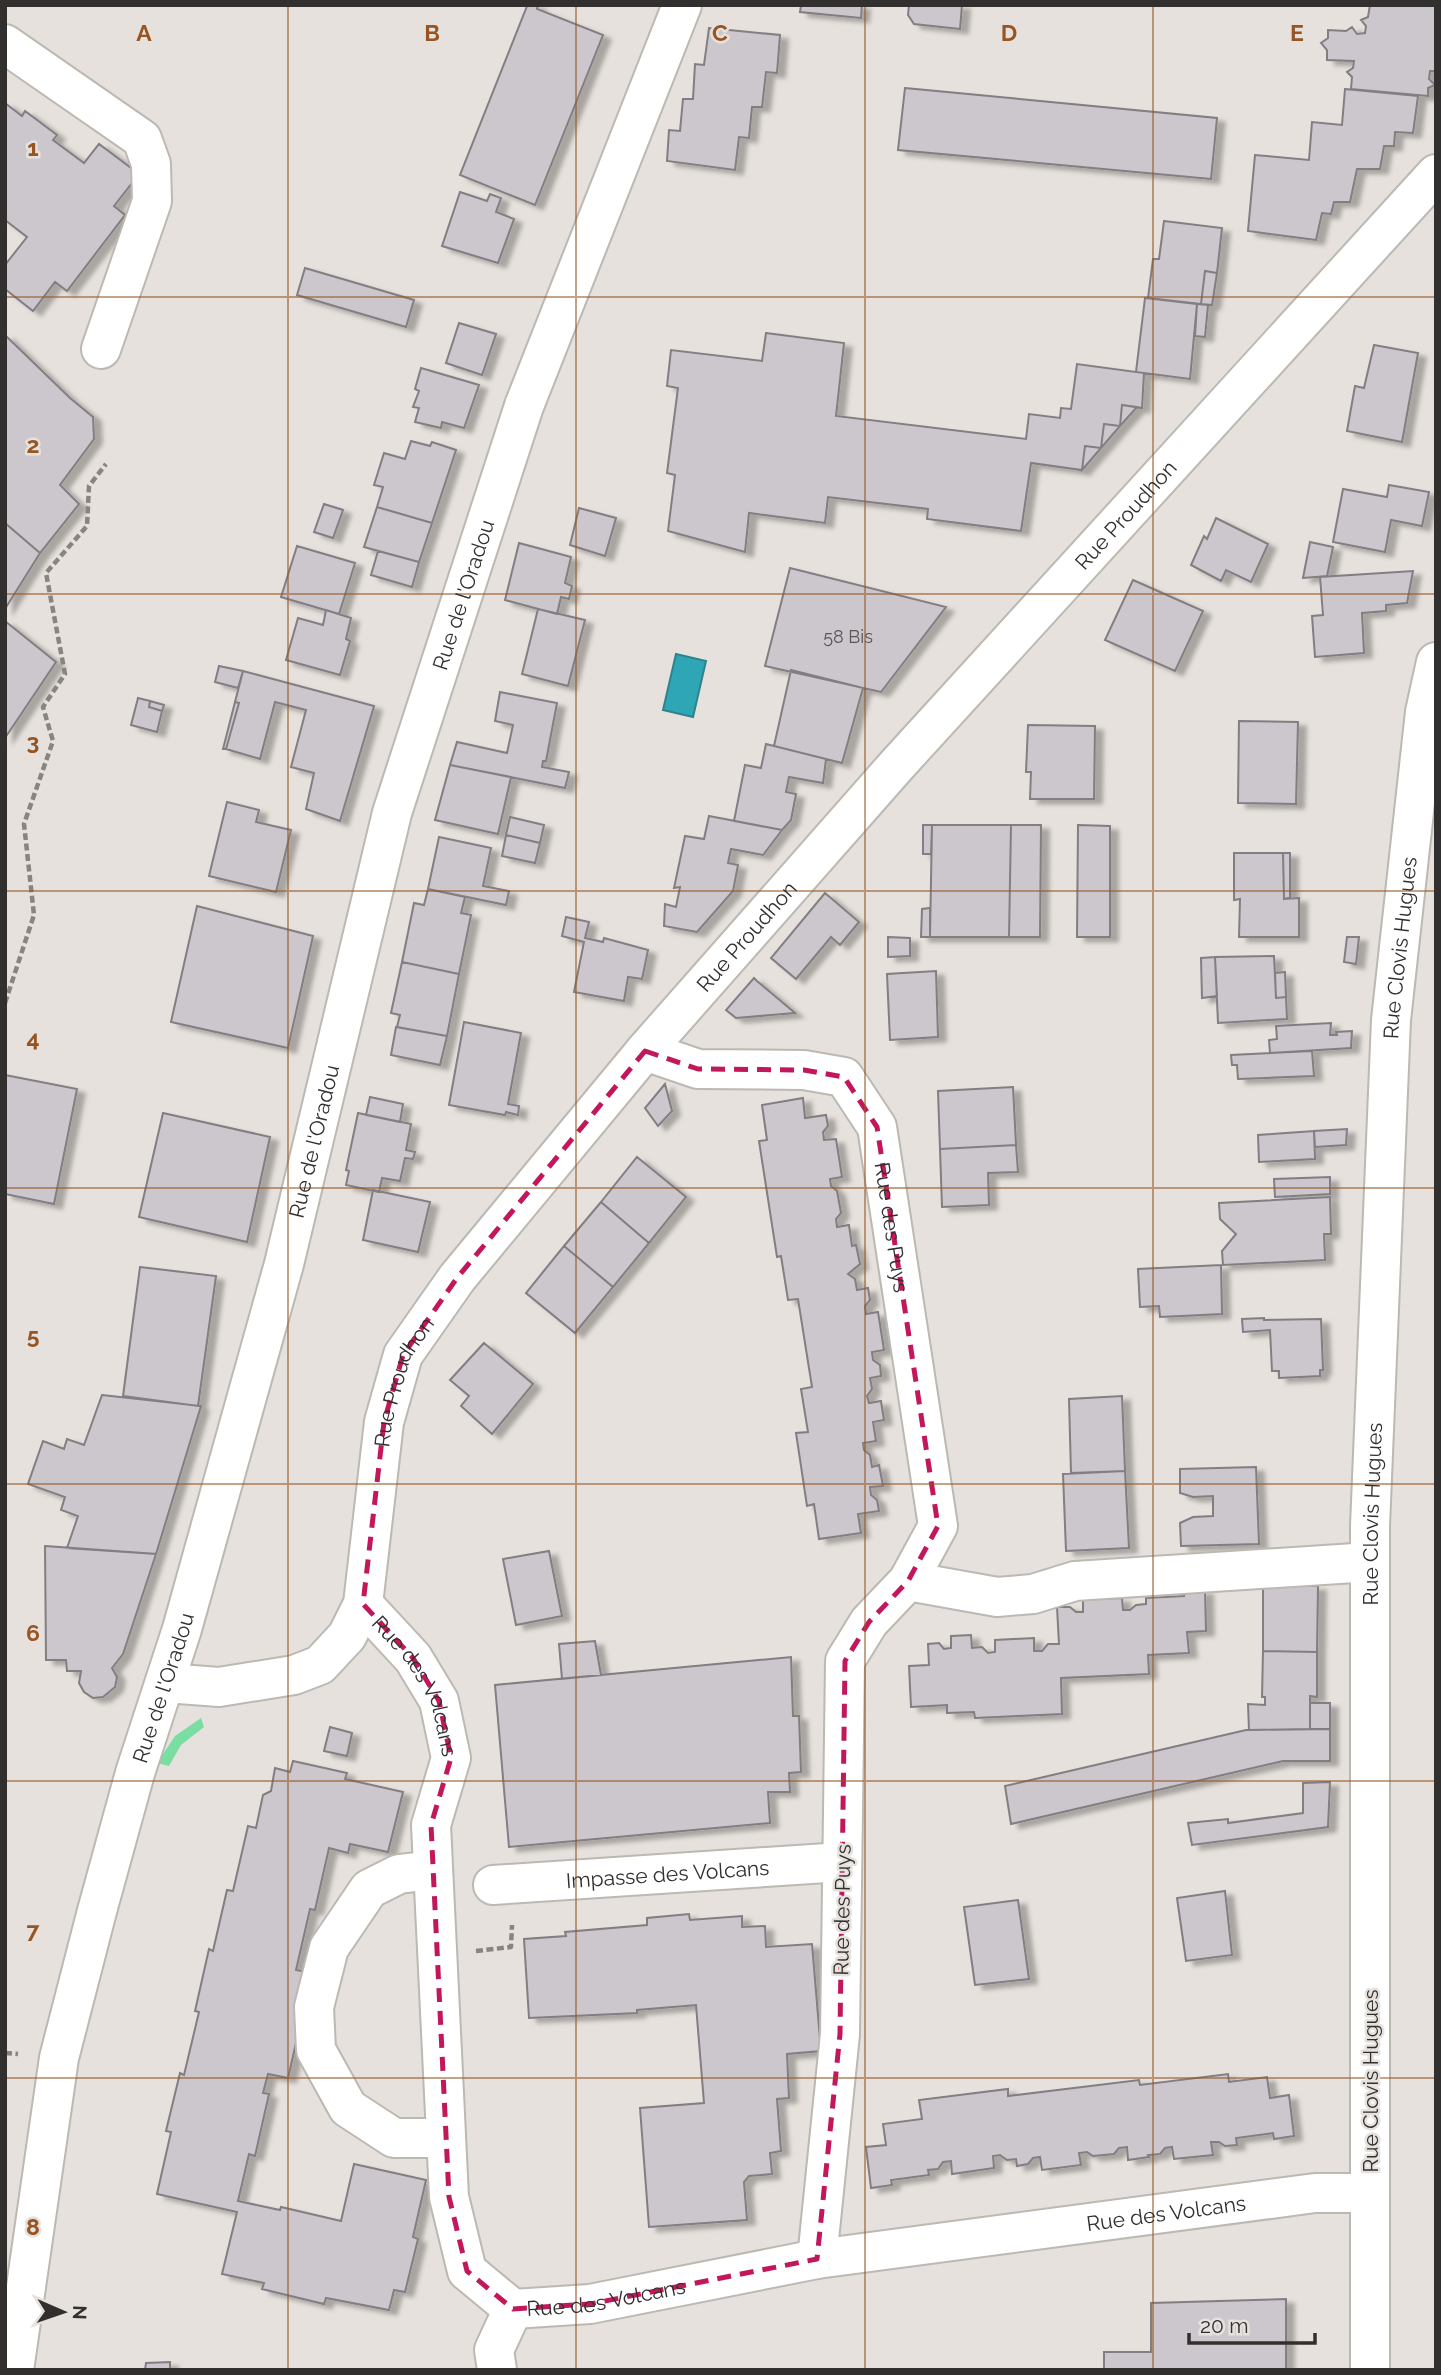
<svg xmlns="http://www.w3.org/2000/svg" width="1441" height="2375" font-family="Raleway,sans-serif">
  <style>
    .green { fill: #7adea2 }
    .water { fill: #2ea6b6; stroke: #2f838d; stroke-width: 2 }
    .building { fill: #ccc7cc; stroke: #827e82; stroke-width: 2; filter: url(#shadow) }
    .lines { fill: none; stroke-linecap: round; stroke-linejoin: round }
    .minor-casing { stroke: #bcb8b2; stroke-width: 42 }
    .path { stroke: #878481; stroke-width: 4.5; stroke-dasharray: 7 3.5; stroke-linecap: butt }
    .minor { stroke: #fff; stroke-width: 38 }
    .marked { fill: none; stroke: #c2185b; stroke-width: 5; stroke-dasharray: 14 9; stroke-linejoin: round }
    .grid { fill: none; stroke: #975523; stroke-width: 2; stroke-opacity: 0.55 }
    .labels { text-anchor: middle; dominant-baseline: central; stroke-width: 5; stroke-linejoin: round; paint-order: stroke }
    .number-label { font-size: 18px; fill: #585656 }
    .street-label { font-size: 21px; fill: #31302e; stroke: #e6e1dc }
    .grid-label { font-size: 23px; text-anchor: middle; font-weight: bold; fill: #975523; stroke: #e6e1dc; stroke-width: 5; stroke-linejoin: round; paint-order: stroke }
  </style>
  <defs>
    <filter id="shadow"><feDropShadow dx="8" dy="4.5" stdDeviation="2" flood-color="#0004"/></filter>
  </defs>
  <rect width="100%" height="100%" fill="#e6e1dc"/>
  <path class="green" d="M201,1718l3,9 -23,18 -12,21 -12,-3 18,-27z"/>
  <path class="water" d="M676,654l30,7 -13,56 -30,-7z"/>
  <path class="building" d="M525,5h13l-1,4 66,26 -68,170 -75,-30 67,-169z
    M801,5h61l-1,13 -61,-6z
    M909,5h53l-2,24 -46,-5 -6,-9z
    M1370,5h66v66h-6l-1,8 6,6 -7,3v8l-77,-7 1,-12 -5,-5 6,-4 1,-7 -27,-1v-10l-6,-7 7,-5v-8l18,1 6,-4 5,7 8,-1 1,-7 -5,-6 7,-3z
    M709,28l71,7 -3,38 -11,-1 -4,35h-10l-3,31 -10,-1 -4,33 -68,-9 2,-31 11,1 3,-32h10l2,-35 9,1z
    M905,88l312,30 -6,61 -313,-29z
    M1345,89l73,7 -5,37 -18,-1 -1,14h-10l-4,23h-23l-7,33h-16l-3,12 -9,-1 -6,27 -68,-9 7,-76 54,5 3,-38 30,3z
    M5,103l17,13 3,-5 32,24 -4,5 31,23 15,-19 40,30 -25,32 11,9 -58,76 -12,-9 -22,29 -28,-22v-24l22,-28 -22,-17z
    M460,192l27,9 3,-7 11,4 -5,14 18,7 -16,44 -56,-17z
    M1164,221l58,7 -5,45 -12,-2 -4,33 -53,-6 5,-39h6z
    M305,268l109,32 -8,27 -109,-32z
    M1205,271l12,2 -5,32 -11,-1z
    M1145,298l52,6 -7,75 -54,-7z
    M1197,304l11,1 -3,32 -10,-1z
    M459,323l37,11 -14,41 -36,-12z
    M766,333l78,10 -8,73 190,23 3,-25 31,4 1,-10 10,1 6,-45 67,9 -2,35 -20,-3 -2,21 -16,-2 -3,24 -16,-2 -3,24 -51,-7 -10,68 -94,-12 1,-10 -100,-12 -3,26 -76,-10 -4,39 -77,-21 7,-56 -8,-2 11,-85 -11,-2 4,-36 91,11z
    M5,335l65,63 23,19 1,22 -34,46 19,19 -39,49 -35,-30z
    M1374,345l44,8 -16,89 -55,-11 8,-45 9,2z
    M421,368l58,17 -15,43 -22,-6 -1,6 -26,-6 4,-14 -6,-1 6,-16 -4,-2z
    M1122,405l15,2 -17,19z
    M1104,424l16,2 -19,22z
    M411,441l19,5 2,-4 24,8 -24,73 -55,-16 6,-20 -9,-2 10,-32 21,6z
    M1085,446l16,2 -19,22z
    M1389,485l40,7 -7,34 -31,-6 -6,32 -52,-10 10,-53 44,8z
    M324,504l19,6 -10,28 -19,-6z
    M377,507l55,16 -13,39 -55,-15z
    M579,508l37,10 -11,38 -35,-11z
    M1216,518l52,26 -17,38 -25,-12 -5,11 -30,-16 13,-29 3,3z
    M5,523l35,30 -35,56z
    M1310,542l23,5 -6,29 -24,2z
    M519,543l52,14 -6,26 7,3 -3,13 -8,-2 -4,17 -52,-14z
    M297,546l58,17 -16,51 -58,-17z
    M378,551l41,11 -7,25 -41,-12z
    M790,568l156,39 -65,85 -116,-26z
    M1413,571l-6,32 -21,2v6l-24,2 2,40 -49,4 -3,-41 11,-1 -3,-38z
    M1133,580l70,31 -28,60 -70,-31z
    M538,609l47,11 -17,66 -46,-12z
    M326,610l25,8 -5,21 4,2 -10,34 -54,-15 12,-42 25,7z
    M5,621l51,41 -51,76z
    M219,666l24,5 -5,17 -23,-6z
    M791,670l72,18 -21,75 -68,-17z
    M243,671l131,35 -34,115 -34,-12 8,-36 -23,-6 15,-57 -31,-8 -15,57 -34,-10 13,-46 -4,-1z
    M500,692l57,11 -11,58h-3l-1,6 27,5 -4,16 -115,-23 7,-23 50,11 6,-28 -18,-4z
    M138,698l12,3 -1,6 13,4 -5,21 -26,-7z
    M150,701l14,4 -2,6 -13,-4z
    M235,702l4,1 -13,46h-3z
    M1239,721l59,1 -2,82 -58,-1z
    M1028,725l67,1 -1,73h-64l1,-27h-5z
    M766,744l60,15 -3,24 -34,-6 -3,15 10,2 -5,26 -9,10 -48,-9 11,-56 16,3z
    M450,765l61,12 -13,57 -63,-14z
    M227,802l32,8 -3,12 35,8 -15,62 -67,-16z
    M709,816l73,14 -19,25 -32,-6 -3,14 10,2 -5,26 -36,41 -33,-6 1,-22 11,3 4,-20 -6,1 11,-52 19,3z
    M510,817l34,8 -4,18 -34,-8z
    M923,825h9l-1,29h-8z
    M932,825h79l-2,112h-79z
    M1011,825h30l-1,112h-31z
    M1078,825l32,1v111h-33z
    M506,835l34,8 -5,20 -33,-7z
    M439,837l52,11 -8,38 26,5 -3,14 -78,-16z
    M1234,853h49l1,46 15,-1v39h-60l1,-38 -6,1z
    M1283,853h7v45l-6,1z
    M428,889l37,8 -4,16 10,2 -12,59 -57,-12 12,-59 10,2z
    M825,893l34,29 -19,23 -9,-8 -35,42 -25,-21z
    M197,906l116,30 -25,112 -117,-26z
    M930,908v29h-9l1,-28z
    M566,917l23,5 -4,16 18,4 1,-4 44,12 -6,29 -14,-2 -4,24 -50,-9 10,-50 -22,-6z
    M888,937l22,1v18l-22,1z
    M1347,937h12l-3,27 -12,-2z
    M1274,956l2,42 10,-1 1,22 -69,4 -3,-66z
    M1215,957l2,39 -15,2 -1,-40z
    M402,962l57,12 -12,62 -50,-9 3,-12 -9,-2z
    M936,971l2,66 -48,3 -3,-66z
    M1285,972l1,25 -10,1 -1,-25z
    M754,978l3,3 38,32 -59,5 -10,-8z
    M464,1022l57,11 -13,71 11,2 -1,9 -12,-3 -1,3 -56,-10z
    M1331,1023l-1,12h7l-1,-3 16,-1 -1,17 -81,5 -1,-13 8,-1 -1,-13z
    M396,1027l51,9 -7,29 -49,-10z
    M1312,1051l2,25 -76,3 -1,-14h-5l-1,-10z
    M5,1075l72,14 -23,115 -49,-10z
    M665,1084l7,27 -14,15 -13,-18z
    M1013,1087l3,58 -76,4 -2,-58z
    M370,1097l33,7 -3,18 -34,-7z
    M803,1098l2,20 21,-3 2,11 -5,6 1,8 12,-1 6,38 -12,2 1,7 6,5 4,22 -5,6 1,8 12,-2 3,21 4,-1 4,19 -12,10 7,5 2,11 11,-2 2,12 -5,6 1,8 12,-2 6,38 -12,2 1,8 7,5 1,11 -11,2 2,11 -5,7 2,7 12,-2 3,19 -11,2 3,19 -13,2 1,7 6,5 2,12 7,-2 4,21 -13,1 1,8 6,5 2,11 -21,3 3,19 -42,6 -5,-35 -7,2 -11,-73 12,-1 -7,-43 11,-2 -14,-88 -10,1 -7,-44 -4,1 -18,-116 8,-1 -5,-35z
    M163,1113l107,24 -23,105 -108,-25z
    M358,1113l53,11 -5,26 9,2 -2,7 -8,-1 -5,23 -18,-3 -3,14 -33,-7 3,-14 -3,-1z
    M1347,1129l-1,16 -31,2 -1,-16z
    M1314,1131l1,28 -56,3 -1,-27z
    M1016,1145l2,27 -30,1 1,32 -47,2 -2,-58z
    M637,1157l49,40 -37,46 -48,-41z
    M1330,1177v17l-55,3 -1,-18z
    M373,1190l57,12 -12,50 -55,-12z
    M1330,1197l1,37h-7l1,26 -102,5 -1,-14 14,-17 -16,-15 -1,-16z
    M601,1202l48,41 -36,44 -49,-41z
    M564,1246l49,41 -38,46 -49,-40z
    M1221,1265l1,49 -62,3 -1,-11 -19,1 -2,-38z
    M140,1267l76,9 -18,130 -75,-10z
    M1264,1318v2l57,-1 2,51h-3v6l-41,2v-7h-7l-2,-41 -27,2 -1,-13z
    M484,1343l49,41 -41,50 -31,-28 8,-10 -19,-16z
    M102,1395l99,11 -45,148 -89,-6 11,-32 -17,-6 4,-13 -37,-13 15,-43 21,8 3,-10 17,6z
    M1122,1396l3,75 -54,2 -2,-74z
    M1256,1467l3,77 -78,2 -1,-23 13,-6 20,-1v-20l-20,1 -13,-4v-24z
    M1125,1471l4,77 -63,3 -3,-77z
    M45,1546l111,8 -33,100 -11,14 5,9 -2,10 -12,10 -10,1 -9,-6 -5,-9 2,-12h-14l-1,-11h-20z
    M549,1551l13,65 -46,9 -13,-66z
    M1263,1586h55l-1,66 -54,-1z
    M1205,1590l1,41 -19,1 2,21 -41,2 1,19 -88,4 1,36 -87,4 -1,-6 -27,1v-8l-36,2 -2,-41 20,-1 -1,-21 11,-1 5,6 7,-1v-12l20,-1 1,13 10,-1 6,6 7,-1v-12l39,-2v13h8l6,-7h11l-2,-37h13l6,5h7v-13l39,-1 1,12h7l6,-5 10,-1v-6l38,-2 1,-5z
    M595,1641l6,34 -39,4 -3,-35z
    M1263,1651l54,1v45l-7,-1v33l-61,1 -1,-26 17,1v-8h-3z
    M791,1657l2,59h6l2,56 -12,1 1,19h-22l2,31 -261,24 -14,-162z
    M1310,1703h20v26h-20z
    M330,1727l22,6 -5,23 -23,-5z
    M1330,1729v32h-47l-272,63 -6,-38 241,-56z
    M293,1761l54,12 -2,6 58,13 -15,60 -38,-8 -2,9 -19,-5 -14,62 -5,-1 -14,61 16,3 -24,105 -20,-4 -5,19 6,1 -14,62 -6,-2 -11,47 42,9 1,-3 60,14 13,-57 72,16 -13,57 5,2 -13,53 -11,-2 -5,20 -63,-12 -2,6 -62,-15 2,-6 -42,-9 15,-62 -80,-18 14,-62 -5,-1 14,-58 4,2 15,-63 -4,-1 14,-62 4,2 14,-61 6,1 15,-65 8,2 7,-33 8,-4 4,-23 15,4z
    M1330,1782l-2,45 -136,18 -4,-22 40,-4v4l75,-10v-30z
    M1225,1891l7,64 -46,6 -9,-63z
    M1018,1900l11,79 -54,6 -11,-78z
    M689,1914l1,6 52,-4v11l23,-1 1,21 46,-3 9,107 -34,3 2,44 -12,1 4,52 -11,2 2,21 -23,2 -5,6 3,38 -98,7 -9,-119 64,-5 -8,-98 -59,5v3l-108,5 -5,-79 42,-3 -1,-4 82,-7v-7z
    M1228,2074l1,8 38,-5 3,21 19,-3 5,41 -20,3 -1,-6 -37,5 1,7 -12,1 -6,-4h-8l2,13 -39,4 -2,-12 -7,1 -5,6 -12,1 1,2 -21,3 -1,-13 -8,1 -5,6 -21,2 -6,-4 -8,1 2,12 -39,5 -2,-13 -7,1 -5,6 -11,2 -1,-7 -9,1 -7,-5 -7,1 1,12 -42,6 -1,-13 -8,1 -5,7 -10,1 1,5 -38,5 1,5 -21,3 -5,-41 20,-2 -3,-21 39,-5 -3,-19 89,-11v7l131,-16 1,5z
    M1286,2299v71h-182v-18h47v-49z
    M170,2362v8h-25l1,-7z"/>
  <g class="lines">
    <defs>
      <g id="minor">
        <path d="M5,44l137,95 9,25 1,37 -51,148"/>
        <path id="s1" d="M645,1051l53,18 106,1 40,7 33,50 61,399 -30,55 -39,41 -24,39 -5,373 -23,225"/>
        <path d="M908,1581l89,16 36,-3 42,-13 295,-19"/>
        <path id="s2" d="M363,1604l50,54 26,43 12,57 -20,67 18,372 18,74 46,38 77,-5 227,-45 498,-66h54"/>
        <path id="s3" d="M166,1683l53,4 75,-12 26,-10 27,-29 16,-32 21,-182 19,-67 54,-77 188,-227 251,-285 540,-592"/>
        <path d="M433,1870l-34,4 -30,15 -40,59 -15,59 2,43 32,58 46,30h52"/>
        <path id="s4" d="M493,1885l349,-23"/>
        <path id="s5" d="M14,2370l45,-312 38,-147 38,-138 47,-144 102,-365 108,-451 132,-407 158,-401"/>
        <path d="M497,2370l-3,-20 19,-41"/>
        <path id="s6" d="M1370,2370v-844l21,-506 34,-308 11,-50"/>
      </g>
    </defs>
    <use href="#minor" class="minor-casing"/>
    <path class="path" d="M5,1003l29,-88 -10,-91 29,-83 -10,-34 22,-33 -19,-101 41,-47 2,-40 17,-22
      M476,1951l35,-4 1,-22
      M5,2053l13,1"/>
    <use href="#minor" class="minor"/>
  </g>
  <path class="marked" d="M645,1051l53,18 106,1 40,7 33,50 61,399 -30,55 -39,41 -24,39 -5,373 -23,225 -227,45 -77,5 -46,-38 -18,-74 -18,-372 20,-67 -12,-57 -26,-43 -50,-54 21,-182 19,-67 54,-77z"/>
  <path class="grid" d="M288,5v2365M576,5v2365M865,5v2365M1153,5v2365M5,297h1431M5,594h1431M5,891h1431M5,1188h1431M5,1484h1431M5,1781h1431M5,2078h1431"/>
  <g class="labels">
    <g class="number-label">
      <text x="848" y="636">58 Bis</text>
    </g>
    <g class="street-label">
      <text stroke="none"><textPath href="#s3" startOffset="1594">Rue Proudhon</textPath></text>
      <text stroke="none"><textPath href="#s5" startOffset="1834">Rue de l'Oradou</textPath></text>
      <text stroke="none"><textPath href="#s3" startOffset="1027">Rue Proudhon</textPath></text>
      <text stroke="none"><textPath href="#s6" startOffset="1423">Rue Clovis Hugues</textPath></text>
      <text stroke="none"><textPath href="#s5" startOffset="1267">Rue de l'Oradou</textPath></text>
      <text stroke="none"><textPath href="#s1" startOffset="364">Rue des Puys</textPath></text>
      <text stroke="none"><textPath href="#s3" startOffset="460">Rue Proudhon</textPath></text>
      <text stroke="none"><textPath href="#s6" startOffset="856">Rue Clovis Hugues</textPath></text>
      <text stroke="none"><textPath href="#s5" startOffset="700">Rue de l'Oradou</textPath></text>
      <text stroke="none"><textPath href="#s2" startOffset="100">Rue des Volcans</textPath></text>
      <text stroke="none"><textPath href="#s4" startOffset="175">Impasse des Volcans</textPath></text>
      <text transform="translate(842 1910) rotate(-89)">Rue des Puys</text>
      <text transform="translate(1370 2081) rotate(-90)">Rue Clovis Hugues</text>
      <text stroke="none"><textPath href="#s2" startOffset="1421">Rue des Volcans</textPath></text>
      <text stroke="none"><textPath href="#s2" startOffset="854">Rue des Volcans</textPath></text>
    </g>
  </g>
  <g class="grid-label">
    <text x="144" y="41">A</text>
    <text x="432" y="41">B</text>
    <text x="720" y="41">C</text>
    <text x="1009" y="41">D</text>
    <text x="1297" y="41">E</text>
    <text x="33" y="156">1</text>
    <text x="33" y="453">2</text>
    <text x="33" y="750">3</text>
    <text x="33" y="1047">4</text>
    <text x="33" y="1344">5</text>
    <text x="33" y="1641">6</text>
    <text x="33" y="1938">7</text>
    <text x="33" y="2235">8</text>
  </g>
  <rect width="1441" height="2375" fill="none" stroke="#31302e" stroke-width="14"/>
  <g transform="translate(63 2312) rotate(92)" stroke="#e6e1dc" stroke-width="5" paint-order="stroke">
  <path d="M0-5L12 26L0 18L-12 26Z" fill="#31302e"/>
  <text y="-10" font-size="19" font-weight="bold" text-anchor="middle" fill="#31302e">N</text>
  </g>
  <path d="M1189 2333v10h126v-10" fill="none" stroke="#31302e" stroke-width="3.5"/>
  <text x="1200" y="2333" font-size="21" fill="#31302e" stroke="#e6e1dc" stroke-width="5" paint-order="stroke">20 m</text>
</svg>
